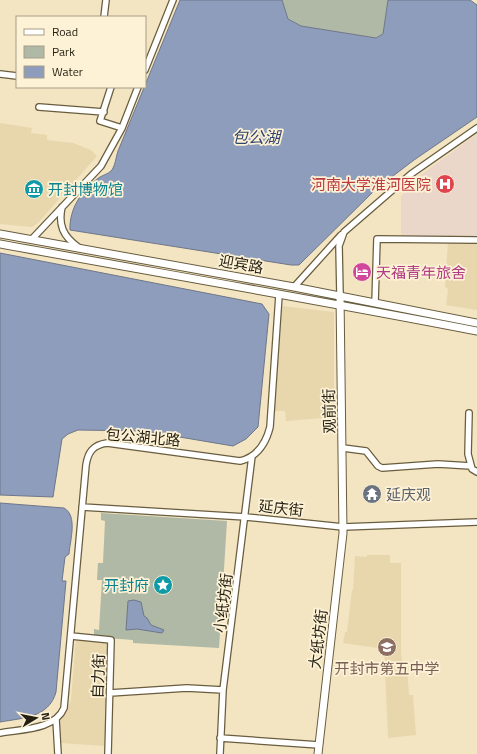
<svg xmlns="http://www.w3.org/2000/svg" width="477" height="754" font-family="'Titillium Web','Noto Sans SC',sans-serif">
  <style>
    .built { fill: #e8d7ad }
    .medical { fill: #ebd7c9 }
    .green { fill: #afb9a5 }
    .water { fill: #8e9dbc; stroke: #6e7789 }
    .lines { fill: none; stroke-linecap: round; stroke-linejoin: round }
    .minor-casing { stroke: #695d3f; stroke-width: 8 }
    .tertiary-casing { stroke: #695d3f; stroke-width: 9 }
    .secondary-casing { stroke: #695d3f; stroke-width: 9 }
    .minor { stroke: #fff; stroke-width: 5.5 }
    .tertiary { stroke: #fff; stroke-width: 7 }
    .secondary { stroke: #fff; stroke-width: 7 }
    .labels { text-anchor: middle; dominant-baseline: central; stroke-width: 3.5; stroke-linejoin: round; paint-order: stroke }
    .health-label { font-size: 15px; fill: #be3a42; stroke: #fdf2d6; text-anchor: end }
    .culture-label { font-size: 15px; fill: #0d838f; stroke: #fdf2d6; text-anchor: start }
    .street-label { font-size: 15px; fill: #241f12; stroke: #fdf2d6 }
    .hotel-label { font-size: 15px; fill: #b23c85; stroke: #fdf2d6; text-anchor: start }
    .worship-label { font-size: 15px; fill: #5b616d; stroke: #fdf2d6; text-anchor: start }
    .education-label { font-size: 15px; fill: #785e54; stroke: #fdf2d6 }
    .water-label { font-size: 16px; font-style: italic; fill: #2f436e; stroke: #fdf2d6 }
  </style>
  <rect width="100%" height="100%" fill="#f3e4c2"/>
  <path class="built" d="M0,123l32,5 -1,5 16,2v5l26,3 18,7 6,6 -59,67 -6,4 -32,-3z
    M448,242l29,1v67l-31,-5 2,-16 -3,-2z
    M282,306l52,6v105l-48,4 -1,-10h-12z
    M367,555h23v8h11v90l1,8 5,6 2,28h4l3,40 -28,3 -4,-89 -41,-6 2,-11h2l5,-42h1l2,-34 12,1z
    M76,636l33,2 -4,108 -45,-3v-23l5,-6 6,-14z"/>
  <path class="medical" d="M477,134v103l-76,-1v-40l12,-10 -2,-4z"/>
  <path class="green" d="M282,0h106l-5,34 -7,4 -75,-12 -13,-7z
    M101,513l126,8 -8,127 -86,-5v-3l-39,-3v-8l5,1 3,-50h-5l1,-17h5l2,-42 -4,-1z"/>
  <path class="water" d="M180,0h102l6,19 13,7 75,12 7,-4 5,-34h82l7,5v112l-63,43 -38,29 -77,76h-8l-221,-35c-1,-21 12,-41 30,-53 3,-2 8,-3 11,-6 4,-4 5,-14 7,-20z
    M0,253l262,51 7,10 -11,113 -12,12 -13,7 -89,-15 -66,-1 -10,4 -6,5 -9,58 -53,-2z
    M0,503l64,5c14,8 6,32 5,46l-4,3 -3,24h4l-10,111c-7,26 -34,26 -56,30z
    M134,600l7,2 3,14 3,2 4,7 13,5 -2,3 -25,-4 -11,1 2,-29z"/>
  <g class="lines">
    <defs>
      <path id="minor" d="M104,17l2,-17
        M145,70l28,-70
        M0,74l17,2
        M111,87l-11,34 22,7
        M39,107l65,5
        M62,207c-4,18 1,29 16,40
        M32,239l69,-73 21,-38 16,-41
        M294,287l47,-52
        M340,295l-1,-49 5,-14 67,-58 66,-46
        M375,303l2,-64 100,1
        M469,413l-1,41 4,15 5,3
        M343,448l23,3 12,15 4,2 56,-4 33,2
        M82,507l164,10 97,10 134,-5
        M71,636l40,4 -3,114
        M110,693l77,-5 36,2
        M56,719l2,35
        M0,733c21,-4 55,-3 64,-25l22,-243c2,-13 7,-20 21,-22l133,18c17,-4 26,-18 30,-34l9,-132
        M220,738l99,7
        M220,754l3,-64 29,-234"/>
      <path id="tertiary" d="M318,754l25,-221 -3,-238"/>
      <path id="secondary" d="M0,234l294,53 183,36
        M0,244c159,29 318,56 477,87"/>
    </defs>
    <use href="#minor" class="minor-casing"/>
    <use href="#tertiary" class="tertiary-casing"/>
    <use href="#secondary" class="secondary-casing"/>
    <use href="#minor" class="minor"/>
    <use href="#tertiary" class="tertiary"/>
    <use href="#secondary" class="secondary"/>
  </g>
  <defs>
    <symbol id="hospital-disc" viewBox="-11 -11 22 22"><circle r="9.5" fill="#e0444e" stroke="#fdf2d6"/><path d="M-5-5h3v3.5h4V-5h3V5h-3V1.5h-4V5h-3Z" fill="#fff"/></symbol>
    <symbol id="museum-disc" viewBox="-11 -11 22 22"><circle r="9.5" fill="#0f9aa8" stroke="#fdf2d6"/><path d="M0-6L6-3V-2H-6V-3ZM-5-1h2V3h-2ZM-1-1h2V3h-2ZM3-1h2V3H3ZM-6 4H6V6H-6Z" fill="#fff"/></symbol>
    <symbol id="hotel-disc" viewBox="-11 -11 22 22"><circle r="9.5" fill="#d1479c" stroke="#fdf2d6"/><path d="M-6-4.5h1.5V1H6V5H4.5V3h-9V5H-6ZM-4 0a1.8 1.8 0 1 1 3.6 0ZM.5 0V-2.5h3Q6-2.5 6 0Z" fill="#fff"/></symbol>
    <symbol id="temple-disc" viewBox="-11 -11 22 22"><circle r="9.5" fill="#6b7280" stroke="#fdf2d6"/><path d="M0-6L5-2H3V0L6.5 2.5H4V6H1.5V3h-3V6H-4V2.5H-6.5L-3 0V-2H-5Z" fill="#fff"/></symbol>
    <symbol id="sight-disc" viewBox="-11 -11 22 22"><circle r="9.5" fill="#0f9aa8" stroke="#fdf2d6"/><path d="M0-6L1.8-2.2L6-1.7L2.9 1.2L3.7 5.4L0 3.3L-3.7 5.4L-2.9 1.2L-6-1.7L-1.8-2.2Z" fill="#fff"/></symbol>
    <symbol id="school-disc" viewBox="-11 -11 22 22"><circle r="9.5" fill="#8d6e63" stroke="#fdf2d6"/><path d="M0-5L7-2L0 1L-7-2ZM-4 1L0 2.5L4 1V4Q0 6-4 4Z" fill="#fff"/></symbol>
  </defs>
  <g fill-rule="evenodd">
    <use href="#hospital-disc" x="434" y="173" width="22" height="22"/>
    <use href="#museum-disc" x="23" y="178" width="22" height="22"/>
    <use href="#hotel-disc" x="351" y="261" width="22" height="22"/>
    <use href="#temple-disc" x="361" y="483" width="22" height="22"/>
    <use href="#sight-disc" x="152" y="574" width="22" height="22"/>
    <use href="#school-disc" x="376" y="636" width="22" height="22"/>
  </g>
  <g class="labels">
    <g class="health-label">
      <text x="431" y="184">河南大学淮河医院</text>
    </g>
    <g class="culture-label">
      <text x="48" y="189">开封博物馆</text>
      <text x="149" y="585" text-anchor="end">开封府</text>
    </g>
    <g class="street-label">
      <text transform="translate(241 264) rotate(10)">迎宾路</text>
      <text transform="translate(329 411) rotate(-91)">观前街</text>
      <text transform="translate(143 437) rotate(5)">包公湖北路</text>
      <text transform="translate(281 508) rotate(6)">延庆街</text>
      <text transform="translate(223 603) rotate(-83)">小纸坊街</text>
      <text transform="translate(318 639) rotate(-83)">大纸坊街</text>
      <text transform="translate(98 676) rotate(-88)">自力街</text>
    </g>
    <g class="hotel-label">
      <text x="376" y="272">天福青年旅舍</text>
    </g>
    <g class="worship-label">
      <text x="386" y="494">延庆观</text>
    </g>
    <g class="education-label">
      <text x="387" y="668">开封市第五中学</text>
    </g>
    <g class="water-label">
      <text x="256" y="137">包公湖</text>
    </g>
  </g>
  <rect x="16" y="16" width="130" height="72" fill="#fdf2d6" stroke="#a69e88"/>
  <rect x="24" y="29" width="20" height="6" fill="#ffffff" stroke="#a69e88"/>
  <text x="52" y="36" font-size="12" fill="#241f12">Road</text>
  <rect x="24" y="46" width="20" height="12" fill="#afb9a5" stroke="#a69e88"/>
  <text x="52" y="56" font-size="12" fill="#241f12">Park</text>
  <rect x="24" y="66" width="20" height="12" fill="#8e9dbc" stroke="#a69e88"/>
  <text x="52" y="76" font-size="12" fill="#241f12">Water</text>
  <g transform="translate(36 718) rotate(80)" stroke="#fdf2d6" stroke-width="3" paint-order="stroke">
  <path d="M0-3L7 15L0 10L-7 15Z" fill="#241f12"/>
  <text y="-6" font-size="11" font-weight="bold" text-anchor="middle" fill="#241f12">N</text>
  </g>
</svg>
